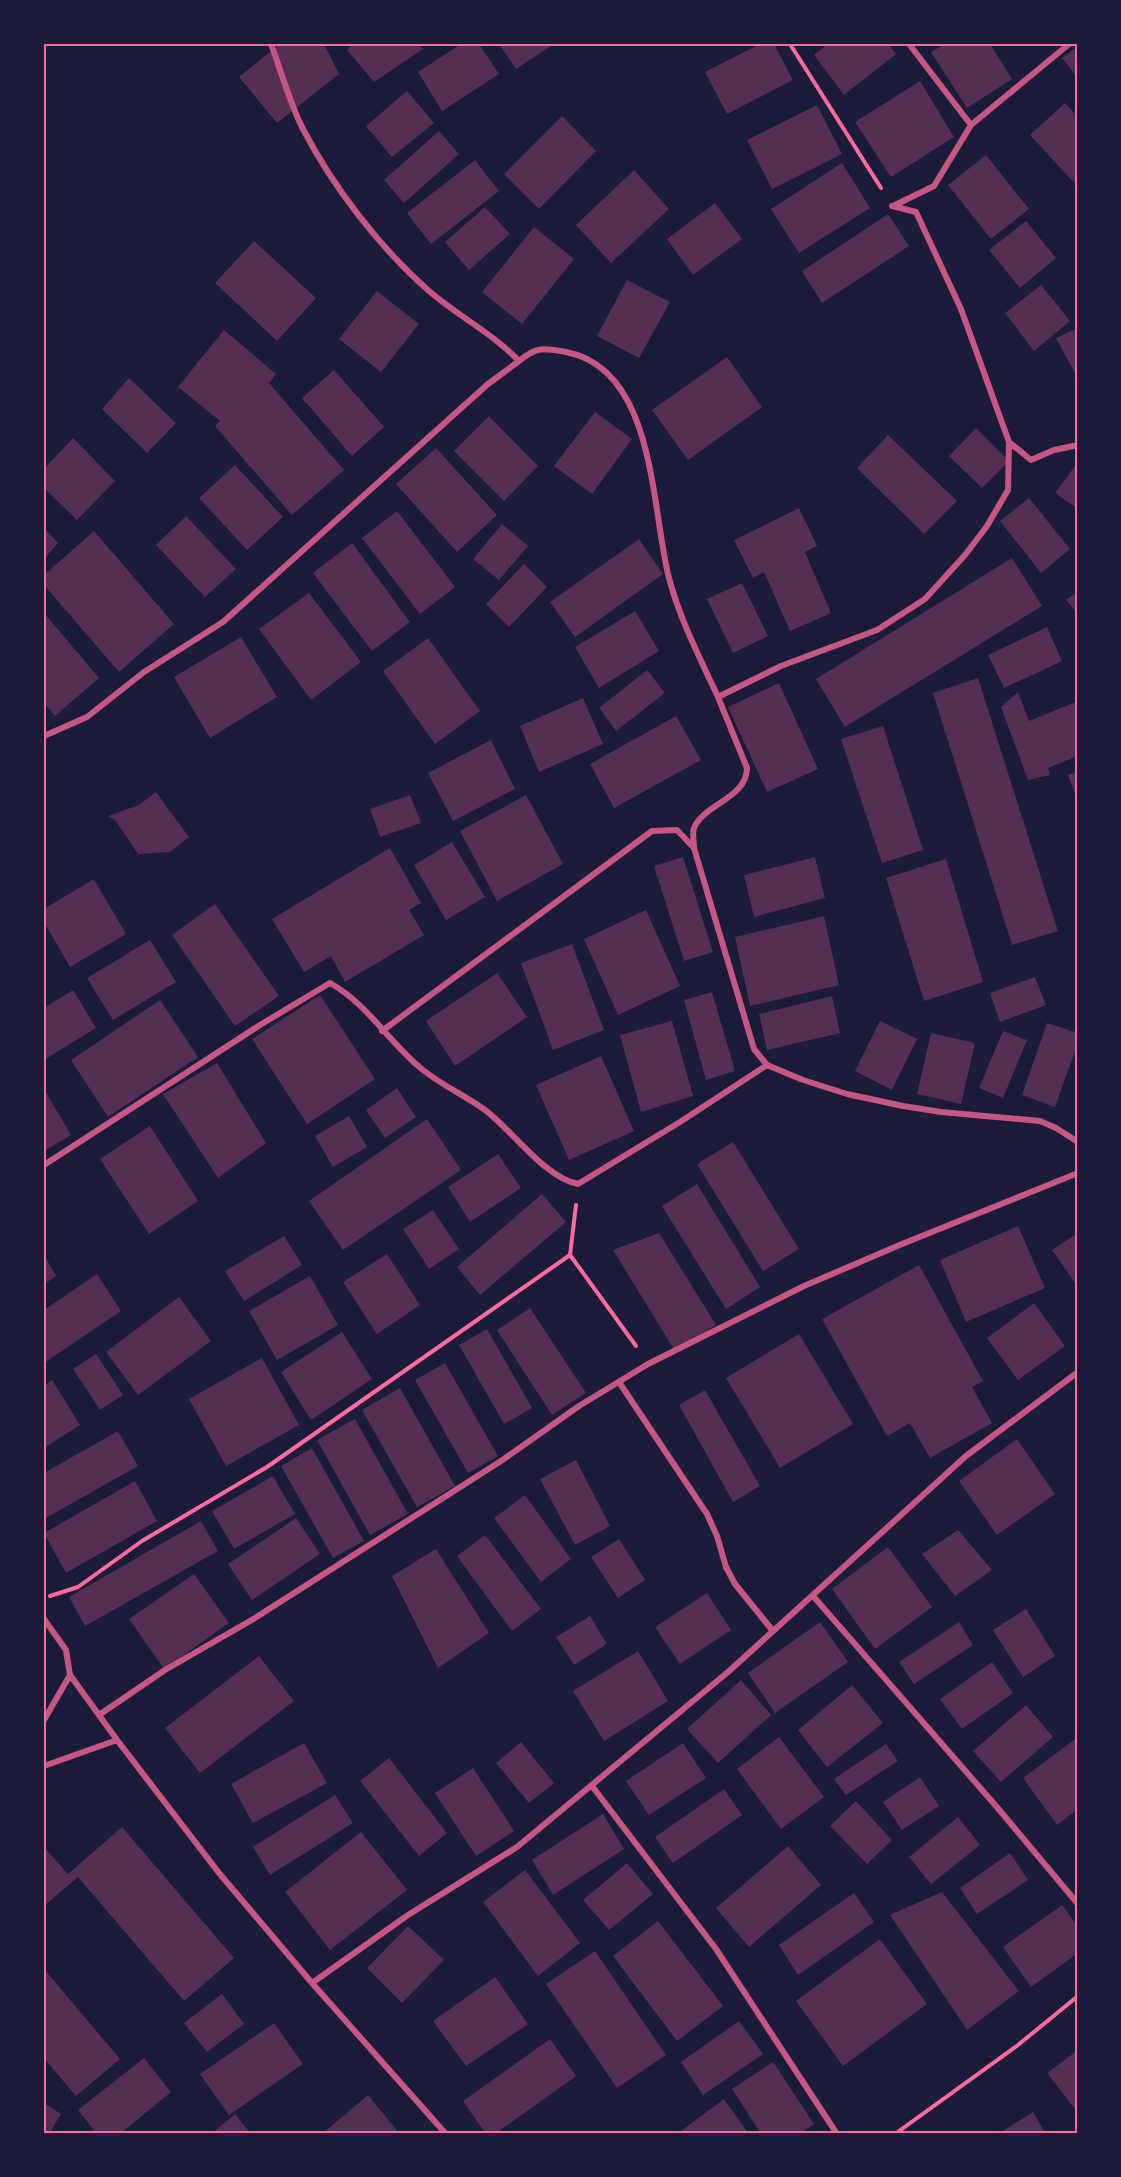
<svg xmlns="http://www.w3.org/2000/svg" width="1121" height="2177" font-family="Signika,sans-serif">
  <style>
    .building { fill: #542f53 }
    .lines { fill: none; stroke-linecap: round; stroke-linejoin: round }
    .path { stroke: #ff6b9d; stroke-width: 4 }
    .minor { stroke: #c65784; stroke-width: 6 }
    .neatline { fill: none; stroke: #ff6b9d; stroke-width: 2 }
  </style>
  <rect width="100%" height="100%" fill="#1b1b3a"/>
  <path class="building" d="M280,44h44l15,30 -62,49 -38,-46z
    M353,44h65l5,5 -49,33 -27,-32z
    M461,44h18l20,30 -57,37 -24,-39z
    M499,44h55l-38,25z
    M760,44h14l19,36 -66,34 -22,-42z
    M828,44h60l8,10 -52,41 -30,-40z
    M945,44h45l22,35 -45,29 -36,-56z
    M1078,46v32l-16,-20z
    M920,81l34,56 -63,40 -36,-55z
    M407,91l27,32 -42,34 -26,-31z
    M1065,103l13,14v70l-48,-52z
    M817,105l25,49 -70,35 -25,-49z
    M562,116l34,35 -57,58 -35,-35z
    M439,131l20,23 -55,49 -20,-23z
    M986,155l43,54 -38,30 -43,-54z
    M475,160l24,31 -68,53 -24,-31z
    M842,163l28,45 -71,45 -28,-44z
    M634,170l35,39 -58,54 -35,-38z
    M715,203l27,36 -49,36 -26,-36z
    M485,207l25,27 -41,36 -24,-28z
    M888,214l21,32 -87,57 -20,-32z
    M1026,221l30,37 -36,30 -31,-38z
    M534,227l40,32 -52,65 -40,-32z
    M254,241l62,57 -39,43 -62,-58z
    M627,280l43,22 -31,56 -42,-22z
    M1041,285l29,36 -36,30 -29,-38z
    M377,291l42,33 -38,48 -42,-33z
    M1078,328v51l-22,-41z
    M224,330l52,44 -7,9 75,87 -52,45 -77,-89 5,-5 -42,-34z
    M727,357l35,50 -74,53 -36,-50z
    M334,370l50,57 -32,29 -50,-58z
    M129,378l47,45 -29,30 -45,-44z
    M595,412l37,27 -40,55 -38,-28z
    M489,416l49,50 -34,35 -50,-50z
    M976,428l33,33 -27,27 -33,-32z
    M888,435l69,66 -33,33 -67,-66z
    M73,438l42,43 -38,39 -33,-32v-19z
    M436,448l61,67 -40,37 -61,-68z
    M1078,462v47l-23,-16z
    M235,465l48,52 -36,33 -48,-52z
    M1029,498l41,51 -29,24 -41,-52z
    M799,508l18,38 -12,6 26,61 -41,18 -26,-59 -11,6 -19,-38z
    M397,511l58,76 -35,27 -58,-76z
    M186,516l50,53 -31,28 -49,-52z
    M502,524l26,22 -29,34 -26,-21z
    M44,528l14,15 -14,16z
    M94,531l80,93 -55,48 -75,-87v-10z
    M639,539l24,35 -88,63 -25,-35z
    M352,543l58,79 -38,29 -59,-78z
    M1012,558l30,48 -197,121 -29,-48z
    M524,564l23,23 -38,40 -23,-23z
    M742,583l26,53 -35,17 -26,-54z
    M1078,591v23l-12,-14z
    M309,593l52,69 -50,38 -52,-71z
    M635,611l24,40 -60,37 -24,-41z
    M44,613l55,65 -44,38 -11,-13z
    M1047,627l15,34 -58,27 -16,-33z
    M241,637l36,60 -67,41 -36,-61z
    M428,638l52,73 -45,33 -52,-73z
    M647,670l18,23 -49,38 -17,-23z
    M978,678l80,253 -46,14 -79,-252z
    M779,683l39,86 -51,23 -39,-85z
    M1018,692l11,29 49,-20v55l-30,12 2,7 -22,5 -27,-73z
    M583,698l20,46 -64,28 -19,-46z
    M676,716l25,44 -87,48 -24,-44z
    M883,726l40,124 -41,13 -41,-124z
    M491,740l24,49 -62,32 -25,-48z
    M1078,771v29h-1l-9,-25z
    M156,792l33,45 -19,15 -32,2 -23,-34 -7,-4 31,-11z
    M410,795l11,28 -41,14 -10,-28z
    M526,795l37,69 -66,37 -37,-70z
    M452,842l33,55 -39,23 -32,-55z
    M390,848l31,55 -12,7 15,25 -79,47 -14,-26 -27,16 -32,-53z
    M683,857l30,95 -29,9 -30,-95z
    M815,857l10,41 -71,19 -10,-42z
    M946,859l37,123 -59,19 -38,-123z
    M94,879l32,55 -56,33 -26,-45v-13z
    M215,904l64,92 -44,30 -63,-91z
    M646,910l34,76 -62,29 -34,-76z
    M824,916l15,69 -89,21 -15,-69z
    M150,940l26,42 -63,38 -26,-42z
    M572,944l32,86 -51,20 -32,-87z
    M497,973l30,44 -72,49 -29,-45z
    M1035,977l11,28 -46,17 -10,-29z
    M73,990l23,38 -52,32v-52z
    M712,992l23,79 -29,9 -22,-80z
    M320,995l55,84 -68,45 -55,-85z
    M832,996l8,37 -73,17 -8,-36z
    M160,1000l38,57 -90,60 -37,-57z
    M672,1021l21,75 -52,16 -21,-77z
    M880,1021l37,18 -25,51 -37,-19z
    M1047,1023l31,10v10l-23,64 -33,-12z
    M1003,1031l24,9 -24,58 -24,-10z
    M931,1033l44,10 -14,61 -44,-10z
    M601,1056l33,75 -65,29 -33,-75z
    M217,1063l49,80 -48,35 -55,-84z
    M397,1088l19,29 -31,21 -19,-28z
    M44,1089l27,46 -27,16z
    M349,1116l18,31 -34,20 -18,-31z
    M427,1119l34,51 -118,80 -34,-49z
    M150,1126l48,75 -49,33 -49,-75z
    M733,1142l66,107 -36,22 -66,-107z
    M498,1154l23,34 -51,34 -22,-35z
    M697,1184l63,103 -34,22 -64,-103z
    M542,1194l24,28 -86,73 -23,-28z
    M433,1210l26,39 -30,20 -26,-40z
    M1018,1226l27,62 -79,34 -26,-62z
    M659,1233l57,92 -41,26 -62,-101z
    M1078,1233v54l-26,-37z
    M284,1236l18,29 -58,36 -19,-30z
    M387,1254l33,51 -43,29 -34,-52z
    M44,1255l12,21 -12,8z
    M919,1265l64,116 -11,6 20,36 -62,35 -20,-35 -23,13 -65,-117z
    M97,1274l24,37 -77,52v-53z
    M310,1276l28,49 -61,35 -28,-49z
    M179,1297l32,44 -73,54 -32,-43z
    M1034,1303l31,43 -47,34 -31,-42z
    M530,1308l56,85 -34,22 -55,-85z
    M487,1329l45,79 -28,16 -45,-79z
    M342,1332l30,47 -61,41 -30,-48z
    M799,1334l54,90 -73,44 -54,-90z
    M96,1354l27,41 -23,15 -27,-41z
    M262,1358l37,67 -73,41 -37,-67z
    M445,1363l53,93 -30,17 -53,-93z
    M52,1380l28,45 -36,23v-62z
    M400,1388l55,98 -38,21 -55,-97z
    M705,1390l55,96 -27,16 -54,-97z
    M355,1419l53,95 -38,21 -53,-95z
    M118,1431l20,35 -94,53v-46z
    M1017,1439l38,55 -58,41 -38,-54z
    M312,1448l52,93 -31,17 -52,-92z
    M576,1460l34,66 -35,19 -35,-66z
    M273,1476l22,38 -61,35 -22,-38z
    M135,1481l22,40 -91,52 -22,-40z
    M525,1495l46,64 -30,23 -47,-64z
    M296,1518l24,36 -68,46 -24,-36z
    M201,1521l17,30 -133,75 -16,-29z
    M958,1530l34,40 -37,26 -33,-42z
    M485,1535l56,74 -29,22 -55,-75z
    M619,1539l26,41 -27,18 -27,-41z
    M888,1547l44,60 -57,42 -43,-60z
    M436,1549l53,84 -51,35 -46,-92z
    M194,1574l35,49 -65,46 -35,-50z
    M707,1593l24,37 -51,34 -25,-37z
    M1026,1609l29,47 -32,21 -30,-47z
    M590,1616l17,28 -33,21 -18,-28z
    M820,1622l28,40 -73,51 -27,-40z
    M959,1622l14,23 -59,39 -15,-22z
    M638,1651l30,50 -64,40 -31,-50z
    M259,1656l35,45 -94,72 -35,-45z
    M992,1662l21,31 -51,36 -22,-30z
    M741,1680l30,35 -53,48 -31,-34z
    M852,1685l31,38 -56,44 -29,-37z
    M1026,1705l27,32 -52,45 -28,-31z
    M779,1737l45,60 -43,32 -44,-60z
    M1078,1737v72l-21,16 -34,-47z
    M521,1742l33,41 -25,20 -33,-40z
    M304,1743l23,40 -74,40 -22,-39z
    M683,1743l23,35 -57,37 -23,-34z
    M886,1744l12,17 -52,34 -12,-16z
    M389,1758l58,75 -28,23 -59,-75z
    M473,1768l41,63 -38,25 -41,-63z
    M920,1777l19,29 -37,24 -19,-28z
    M724,1789l18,26 -69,48 -18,-26z
    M335,1795l18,28 -83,52 -17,-28z
    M856,1801l36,39 -25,24 -37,-38z
    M603,1814l21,35 -71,46 -21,-35z
    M958,1817l22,28 -49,39 -22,-27z
    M122,1827l112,131 -50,43 -106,-124 -34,29v-59l24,27z
    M361,1832l46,58 -77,60 -45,-58z
    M788,1846l33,39 -72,62 -33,-39z
    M1010,1853l18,27 -51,34 -17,-26z
    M627,1863l26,31 -44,36 -26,-30z
    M525,1870l55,73 -42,33 -55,-74z
    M942,1892l77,99 -52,39 -77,-115z
    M854,1893l20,29 -76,53 -19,-30z
    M1062,1905l16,22v26l-47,34 -28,-40z
    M658,1921l65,85 -46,35 -64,-85z
    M408,1926l36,34 -42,43 -35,-35z
    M880,1939l47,65 -84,62 -47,-65z
    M595,1951l71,104 -49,33 -71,-104z
    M44,1969l76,90 -44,37 -32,-38z
    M495,1977l33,47 -62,42 -33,-45z
    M222,1994l22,30 -37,28 -23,-29z
    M739,2021l24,33 -60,41 -22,-33z
    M274,2023l29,41 -74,51 -29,-41z
    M550,2039l26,37 -81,58h-9l-23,-33z
    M1078,2050v63l-31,-40z
    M144,2058l27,34 -51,42h-23l-19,-24z
    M773,2062l41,62 -14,10h-39l-29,-45z
    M368,2095l32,39h-78z
    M724,2099l25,35h-72z
    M44,2103l17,11 -12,20h-5z
    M1033,2112l13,22h-48z
    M235,2114l16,20h-40z"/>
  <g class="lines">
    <path class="path" d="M790,44l91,144
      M570,1255l66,91
      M50,1596l28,-9 64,-46 125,-74 303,-212 6,-50
      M895,2134l123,-89 60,-49"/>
    <path class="minor" d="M909,44l62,81
      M893,206l41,-20 37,-61 98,-81
      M519,361c18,-15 25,-13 47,-9 90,17 85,157 103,226 11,42 31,80 49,119
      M1009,442l22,18 23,-10 24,-5
      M44,736l43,-19 57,-45 79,-50 265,-238 31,-23c-27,-28 -61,-45 -90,-70 -49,-43 -96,-104 -126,-162 -13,-25 -22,-58 -32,-85
      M694,847c0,-5 -2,-14 0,-19 10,-24 53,-30 53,-60l-29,-71 63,-31 96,-36 48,-31 40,-44 22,-29 21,-36 1,-48 -48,-133 -45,-97 -24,-6
      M382,1031l270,-200 25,-1 17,18 60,201 13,16 36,15 44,14 56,12 38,6 99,9 16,7 22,14
      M44,1165l216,-140 70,-42c39,22 59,60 93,87 20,16 43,26 62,40 27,20 60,68 93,74l102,-62 87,-57
      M619,1382l88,132 10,22 9,31 9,17 38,47
      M813,1596l183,210 82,98
      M44,1619l22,31 4,25 47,65 102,133 93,110 134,151
      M99,1715l66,-45 90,-52 246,-157 78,-55 69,-42 156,-78 98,-42 176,-71
      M44,1720l26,-45
      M44,1766l73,-26
      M592,1786l124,163 121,185
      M312,1983l96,-68 109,-68 211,-175 238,-216 112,-84"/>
  </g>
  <rect width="1121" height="2177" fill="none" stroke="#1b1b3a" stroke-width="90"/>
  <rect x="45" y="45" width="1031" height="2087" class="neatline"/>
</svg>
